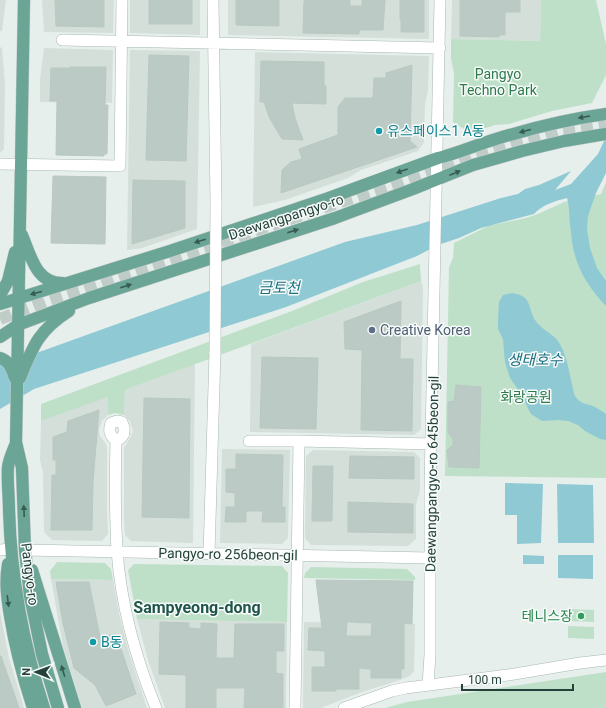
<svg xmlns="http://www.w3.org/2000/svg" width="606" height="708" font-family="Roboto,'Noto Sans KR',sans-serif">
  <style>
    .built { fill: #d4dfda }
    .green { fill: #bfe0c8 }
    .water { fill: #8ec9d4 }
    .building { fill: #bbcac4; stroke: #b8c9c2; fill-rule: evenodd }
    .lines { fill: none; stroke-linecap: round; stroke-linejoin: round }
    .major-tunnel { stroke: #bfccc8; stroke-width: 12; stroke-dasharray: 12 6; stroke-linecap: butt }
    .minor-casing { stroke: #a8b8b2; stroke-width: 12 }
    .major-casing { stroke: #c2cac8; stroke-width: 13 }
    .minor { stroke: #fff; stroke-width: 11 }
    .major { stroke: #6aa596; stroke-width: 12 }
    .minor-bridge-casing { stroke: #a8b8b2; stroke-width: 12; stroke-linecap: butt }
    .minor-bridge { stroke: #fff; stroke-width: 11 }
    .oneway { fill: #365b51 }
    .culture-dot { fill: #0f9aa8; stroke: #f7fbf9; stroke-width: 1.5 }
    .service-dot { fill: #5c6f8a; stroke: #f7fbf9; stroke-width: 1.5 }
    .leisure-dot { fill: #2e9e5b; stroke: #f7fbf9; stroke-width: 1.5 }
    .labels { text-anchor: middle; dominant-baseline: central; stroke-width: 3; stroke-linejoin: round; paint-order: stroke }
    .park-label { font-size: 14px; fill: #2d7a4b; stroke: #f7fbf9 }
    .culture-label { font-size: 14px; fill: #0d838f; stroke: #f7fbf9; text-anchor: start }
    .street-label { font-size: 14px; fill: #24423a; stroke: #f7fbf9 }
    .service-label { font-size: 14px; fill: #4e5e75; stroke: #f7fbf9; text-anchor: start }
    .leisure-label { font-size: 14px; fill: #27864d; stroke: #f7fbf9; text-anchor: end }
    .water-label { font-size: 15px; font-style: italic; fill: #1c6f80; stroke: #f7fbf9 }
    .quarter-label { font-size: 16px; font-weight: bold; fill: #1f5548; stroke: #f7fbf9 }
  </style>
  <rect width="100%" height="100%" fill="#e6efeb"/>
  <path class="built" d="M0,0h6l-4,31h-2z
    M42,0h72l-1,33 -69,-1z
    M130,0h70v35l-70,-2z
    M228,0h201v39l-201,-4z
    M452,0h89l-1,41 -89,-2z
    M0,47l2,1 3,36 -1,65 -4,4z
    M44,48l69,2 -1,53 -72,-1v-23z
    M130,50l70,1 -3,178 -55,19 -15,2z
    M255,52l174,4 -1,35 -3,13 -1,38 -6,9 -57,19 -13,8 -63,22 -32,7z
    M421,281l2,6 -2,142 -7,6 -164,-3 1,-88z
    M195,364l-2,179 -62,-2 -6,-6 -1,-16v-71l7,-12 2,-5 -3,-10 -6,-6 1,-25z
    M108,396v19l-6,6 -3,9 1,6 6,8 1,4v60l1,26 -6,7 -50,-1 -8,-8 -1,-59 -3,-13 1,-39z
    M222,449l68,1 -2,88 -6,6 -62,-1z
    M313,450l101,2 6,6v33l-4,13v35l-8,7 -97,-1 -6,-7 1,-82z
    M51,579l62,1 6,34 10,39 18,55h-65l-19,-62z
    M0,612l9,46 15,50h-24z
    M137,619l150,3 -1,86h-121l-17,-48z
    M304,622l111,2 -1,47 -4,5 -13,5 -35,11 -41,16h-18z"/>
  <path class="green" d="M541,0h55l10,44v31l-14,28 -40,8 -43,13 -14,1 -25,8 -17,-11 1,-49 -3,-14v-20l89,2z
    M606,182v296l-161,-2 4,-209 4,-9 1,-15 34,-17 38,-8 12,-4 26,-12 37,-8z
    M420,264l1,17 -296,109 -1,25 -9,-2 -7,2v-18l-67,24v-17l251,-93 71,-29z
    M57,562l48,1 6,6 2,11 -62,-1 -1,-8z
    M134,564l148,2 6,7 -1,49 -150,-3 -9,-49z
    M311,567l96,2 8,8v3l-111,-2 1,-5z
    M568,609l26,1v12l-26,-1z
    M568,626l26,1v12l-26,-1z
    M606,672v36h-221l22,-6z"/>
  <path class="water" d="M606,137v36l-10,20 -8,23 -1,13 3,19 7,20 9,13v25c-21,-22 -33,-44 -35,-74 -2,-12 -1,-23 -4,-34 -11,3 -24,6 -33,16l-53,14 -22,10 -21,7 -21,11 -131,51 -252,82 -34,20v-44l42,-14 303,-109 72,-17 84,-27 17,-4 7,-5 14,-4 32,-14 -16,19 16,-6 27,-30z
    M512,293c20,3 15,12 23,27 7,11 21,14 26,26 6,11 8,26 11,38 1,4 1,8 3,12 4,7 11,8 18,10 4,2 9,5 13,8v26l-6,-1 -15,-8 -7,-6 -10,-4 -10,-1 -16,1 -11,-7 -12,-23 -9,-13 -5,-16 -2,-23 -5,-10v-8l1,-19 4,-7z
    M505,483l38,1 -2,59 -24,1v-29h-12z
    M557,484l36,1 1,58h-36z
    M523,555l21,1v8h-21z
    M558,555h35v24l-35,-1z"/>
  <path class="building" d="M55,0h49v27l-48,-1z
    M149,0h43v24h-43z
    M236,0h43v26l-43,-1z
    M307,0h43v6h12v-6h23l-2,30h-24v4l-56,-1 1,-32z
    M400,0h24v32h-23v-13h-1z
    M460,0h60v12h-15v23h-6v2l-39,-1z
    M149,55l40,1 -3,105 -40,-1z
    M261,61l63,1v24h2v18l-34,-1 3,15 8,22 -21,-1 -13,-22 -5,-15h-4z
    M412,65l-2,76 7,6 -136,46 1,-23 9,-8 11,-3 -3,-10 39,-14v-28l7,-9h28l1,-20h12v-5z
    M70,67h36l-1,38h3l-1,49h-3v2l-48,-1 1,-54h-7l1,-33h19z
    M53,176l53,1 -1,67 -54,-1z
    M133,180l52,1v47l-53,16z
    M401,301l-1,58h13l-1,72 -51,-1 1,-80 -17,-1 -1,-27z
    M262,357l56,1 -2,71 -56,-1z
    M456,385l25,2 -2,81 -30,-1 -2,-17 6,-5v-6l-5,-6v-31l6,-1z
    M144,398l46,1 -1,119 -47,-1z
    M99,410l-6,71 -1,49h-41l1,-55h4v-15h-3v-23l14,-5 1,-11z
    M236,454l47,1 -1,52h3v15h-23l1,-11h-17v11h-21l1,-15h9v-14l-9,-1v-23h10z
    M350,456l64,1v22l-65,-1z
    M313,466h20l-1,55h-20z
    M348,502l65,2v29l-65,-1z
    M316,580l97,1 -1,43 -8,-1v46h-3v9h-30v-9l-12,-1v21h-23v2h-24v-24h13v-16l-17,-1 1,-22h13zM347,622l25,1 -1,13h-25z
    M56,582h33l11,55 16,-3 20,60 -30,12 -11,-21 -21,-17 -11,-45z
    M160,622l29,1v5l12,1v-6l16,1 -1,34h18l1,-34h49v27h-8v22l7,1v34h-39l1,-20h-29v20h-30v-33l-27,-1z
    M0,656h1l18,52h-19z"/>
  <g class="lines">
    <path class="major-tunnel" d="M0,319l49,-19 473,-159 37,-10 47,-7"/>
    <defs>
      <path id="minor" d="M213,0l3,203
        M62,40l378,8
        M0,164l120,2 2,-166
        M116,441c9,-4 10,-10 6,-19l-5,-1 -6,2c-3,8 -1,12 5,18 -1,36 -1,73 1,110 4,53 19,108 39,157
        M249,441h50
        M0,550l11,-1
        M25,550l405,8
        M209,554l6,-202
        M428,685l2,-30v-168l10,-487
        M295,708l4,-267 133,3
        M344,708l48,-17 14,-3 102,-13 72,-12 26,-3"/>
      <path id="major" d="M24,0l-8,442 6,26 3,82 5,46 12,58 16,54
        M22,235c9,21 14,49 41,48
        M0,295l8,-14 7,-29
        M0,304l170,-53 156,-52 112,-41c20,-5 38,-13 58,-19 36,-11 73,-20 110,-25
        M0,337l18,-12 71,-27 246,-80 78,-29 60,-24 49,-14 42,-10 42,-7
        M0,358c10,3 12,12 15,20
        M20,378c13,-32 19,-48 49,-67
        M16,443c-3,8 -7,16 -8,24 -1,14 1,29 1,43 2,67 14,134 35,198
        M8,564c-3,18 -1,34 2,52 5,31 13,61 23,92
        M32,570l43,138"/>
    </defs>
    <use href="#minor" class="minor-casing"/>
    <use href="#major" class="major-casing"/>
    <use href="#minor" class="minor"/>
    <use href="#major" class="major"/>
    <defs>
      <path id="minor-bridge" d="M215,352l1,-149"/>
    </defs>
    <use href="#minor-bridge" class="minor-bridge-casing"/>
    <use href="#minor-bridge" class="minor-bridge"/>
  </g>
  <defs><path id="oneway-solid" d="M-6-.8H1V-3.2L6.5 0L1 3.2V.8H-6Z"/></defs>
  <g class="oneway">
    <use href="#oneway-solid" transform="translate(584 117) rotate(170)"/>
    <use href="#oneway-solid" transform="translate(525 131) rotate(165)"/>
    <use href="#oneway-solid" transform="translate(402 171) rotate(160)"/>
    <use href="#oneway-solid" transform="translate(455 173) rotate(-22)"/>
    <use href="#oneway-solid" transform="translate(293 231) rotate(-18)"/>
    <use href="#oneway-solid" transform="translate(200 241) rotate(162)"/>
    <use href="#oneway-solid" transform="translate(126 286) rotate(-18)"/>
    <use href="#oneway-solid" transform="translate(36 293) rotate(165)"/>
    <use href="#oneway-solid" transform="translate(24 511) rotate(-92)"/>
    <use href="#oneway-solid" transform="translate(8 601) rotate(82)"/>
    <use href="#oneway-solid" transform="translate(63 671) rotate(-107)"/>
  </g>
  <g class="culture-dot">
    <circle cx="379" cy="131" r="4"/>
    <circle cx="93" cy="642" r="4"/>
  </g>
  <circle class="service-dot" cx="372" cy="330" r="4"/>
  <circle class="leisure-dot" cx="581" cy="616" r="4"/>
  <g class="labels">
    <g class="park-label">
      <text x="498" y="74">Pangyo<tspan x="498" dy="16">Techno Park</tspan></text>
      <text x="526" y="397">화랑공원</text>
    </g>
    <g class="culture-label">
      <text x="387" y="131">유스페이스1 A동</text>
      <text x="101" y="642">B동</text>
    </g>
    <g class="street-label">
      <text transform="translate(286 217) rotate(-18)">Daewangpangyo-ro</text>
      <text transform="translate(432 474) rotate(-89)">Daewangpangyo-ro 645beon-gil</text>
      <text transform="translate(228 554) rotate(1)">Pangyo-ro 256beon-gil</text>
      <text transform="translate(30 574) rotate(83)">Pangyo-ro</text>
    </g>
    <g class="service-label">
      <text x="380" y="330">Creative Korea</text>
    </g>
    <g class="leisure-label">
      <text x="573" y="616">테니스장</text>
    </g>
    <g class="water-label">
      <text x="279" y="288">금토천</text>
      <text x="535" y="360">생태호수</text>
    </g>
    <g class="quarter-label">
      <text x="197" y="607">Sampyeong-dong</text>
    </g>
  </g>
  <g transform="translate(36 672) rotate(271)" stroke="#f7fbf9" stroke-width="3" paint-order="stroke">
  <path d="M0-3L7 15L0 10L-7 15Z" fill="#24423a"/>
  <text y="-6" font-size="11" font-weight="bold" text-anchor="middle" fill="#24423a">N</text>
  </g>
  <path d="M462 684v6h111v-6" fill="none" stroke="#24423a" stroke-width="2"/>
  <text x="468" y="684" font-size="12" fill="#24423a" stroke="#f7fbf9" stroke-width="3" paint-order="stroke">100 m</text>
</svg>
